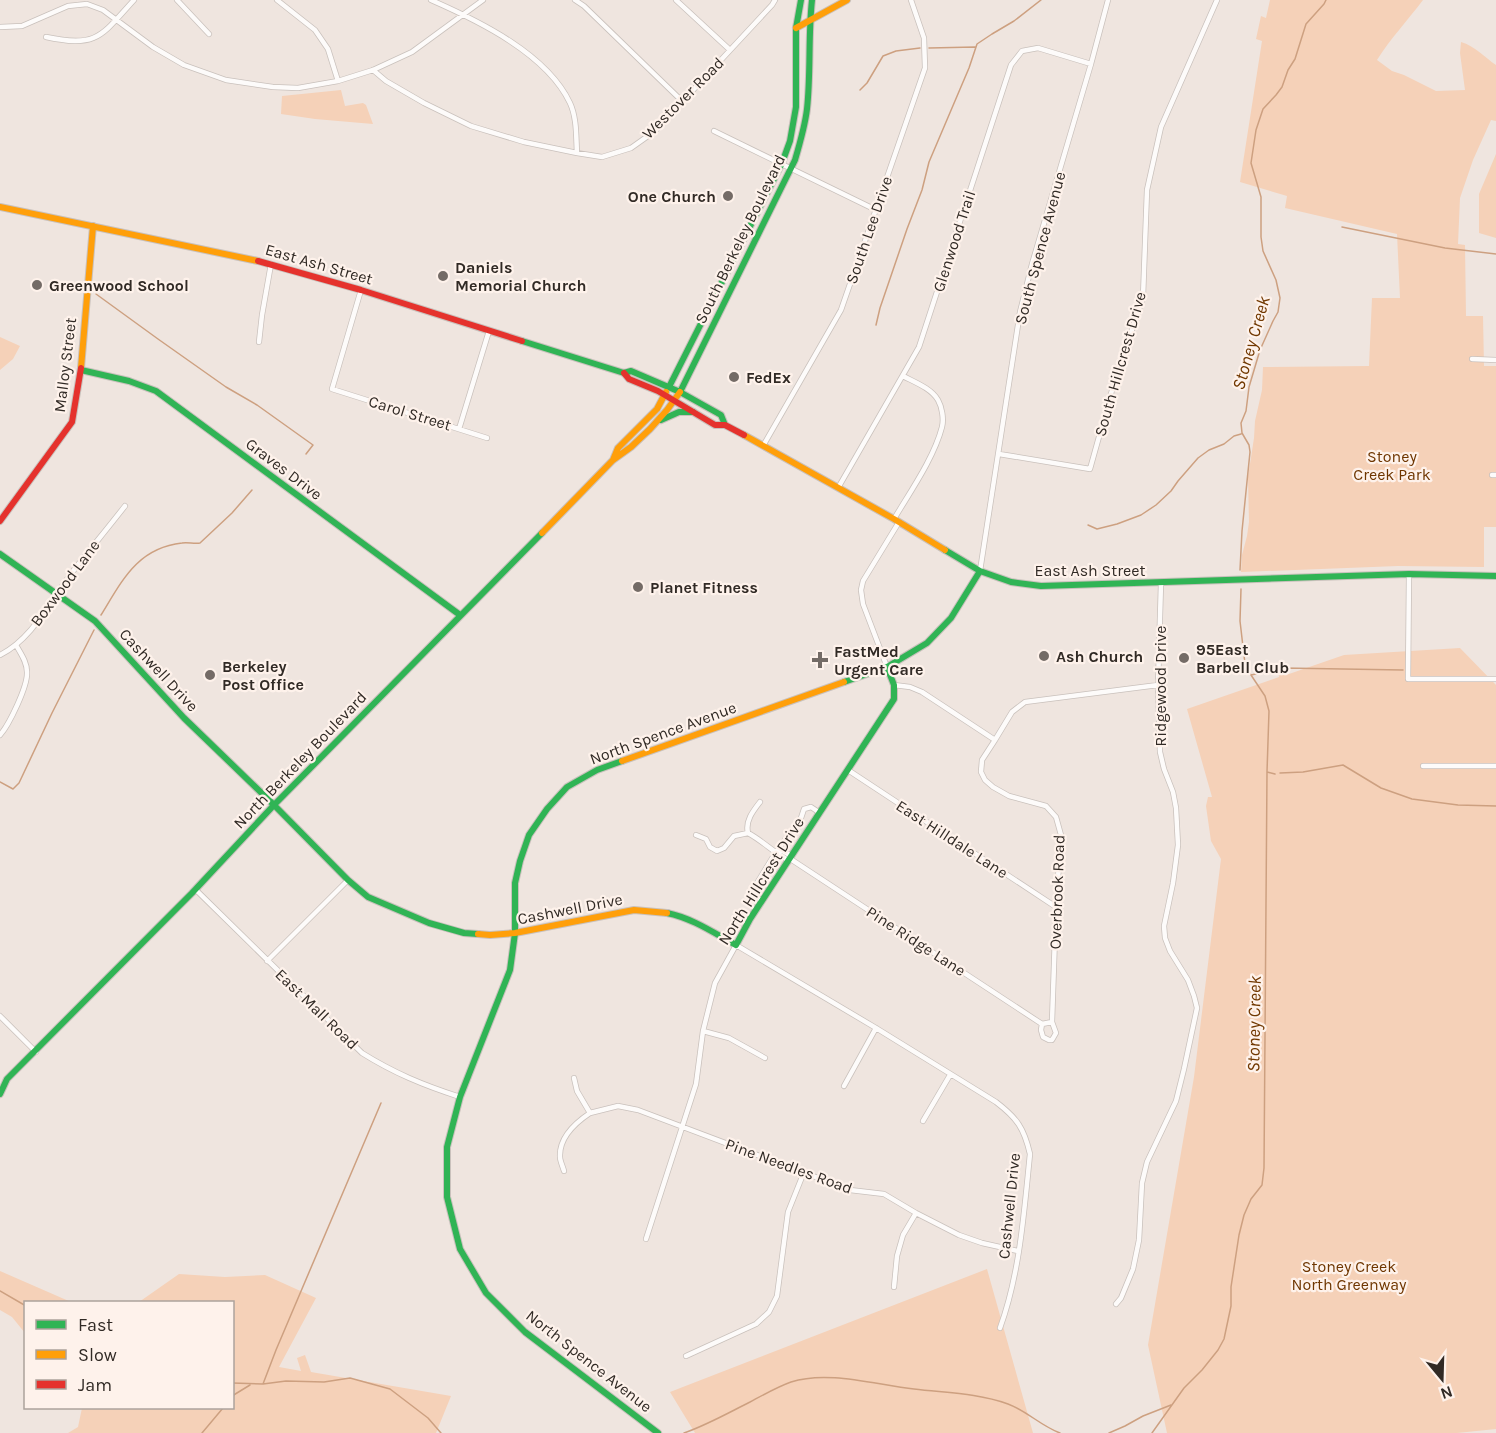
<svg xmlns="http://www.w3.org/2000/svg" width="1496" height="1433" font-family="Karla,sans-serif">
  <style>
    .green { fill: #f5d1b8 }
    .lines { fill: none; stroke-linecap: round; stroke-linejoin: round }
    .stream { stroke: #cda080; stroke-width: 1.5 }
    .street-casing { stroke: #c9c1bc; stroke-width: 6 }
    .fast-casing { stroke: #c9c1bc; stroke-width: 8 }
    .slow-casing { stroke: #c9c1bc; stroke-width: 8 }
    .jam-casing { stroke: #c9c1bc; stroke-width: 8 }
    .street { stroke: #fdfbfa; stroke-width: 4.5 }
    .fast { stroke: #30b455; stroke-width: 6 }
    .slow { stroke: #ff9f0a; stroke-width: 6 }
    .jam { stroke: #e5322d; stroke-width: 6 }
    .poi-dot { fill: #746b66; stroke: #fef2eb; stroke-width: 2 }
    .labels { text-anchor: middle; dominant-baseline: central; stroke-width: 4.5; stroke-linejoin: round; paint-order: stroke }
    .street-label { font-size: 16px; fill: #312a25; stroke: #fef2eb }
    .poi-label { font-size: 16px; font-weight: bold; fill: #312a25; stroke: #fef2eb; text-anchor: start }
    .park-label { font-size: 16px; fill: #6f3600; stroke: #fef2eb }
    .water-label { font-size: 18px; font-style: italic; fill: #713800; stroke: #fef2eb }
  </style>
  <rect width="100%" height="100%" fill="#efe5df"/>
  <path class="green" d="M1270,0h153c-15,20 -33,39 -46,60l15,11 12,4 32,16 29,-1 -5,-37 1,-11c14,4 23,15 35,23v56l-5,-1 -18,40 -13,38 -2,46 7,1 1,71h17l1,50h12v161h-12v40l-86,-1 -157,6 1,-17 5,-19 2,-14 -1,-45 6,-39 1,-17 7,-31 1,-23 106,-1 3,-68h28l-3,-64 -112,-26 2,-12 -47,-14 22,-141 -6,-2 5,-23 5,2z
    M341,90l4,16 18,-3 3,2 7,19 -58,-5 -34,-5 1,-18z
    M1496,154v84l-17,-5v-39z
    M0,337l20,9 -7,13 -13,11z
    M1460,648l36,37v744l-39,4h-290l-19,-88 46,-268 27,-218 -10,-18 -5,-35 2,-9h4l-25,-88 92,-32 1,-4 9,1 55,-19z
    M987,1269l46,164h-338l-25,-41z
    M0,1271l71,31h-45l-1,31 -13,-16 -12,-7z
    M179,1274l46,3 40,-2 51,23 -37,69 22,4 -4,-13 8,-3 6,17 140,24 -15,37h-368l10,-6 4,-19h150v-106h-93z"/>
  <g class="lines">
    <path class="stream" d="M929,48l46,-1
      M860,90l7,-7 16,-27 13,-5 24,-3
      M1342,227l103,21 51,6
      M96,294l62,45 68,48 31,18 56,40 -7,9
      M876,325l4,-17 27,-79 15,-39 7,-28 40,-94 8,-24 15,-10 22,-13 27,-21
      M1088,525l9,4 20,-5 24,-9 15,-10 15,-14 7,-10 20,-23 11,-8 15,-6 10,-8 7,-2
      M1240,570l2,-39 8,-79 -1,-7 -7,-12 -1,-10 5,-12 3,-24 11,-37 13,-29 5,-9 2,-14 -4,-18 -13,-29 -2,-14v-40l-10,-34 5,-33 7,-21 13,-14 6,-8 6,-17 7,-11 11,-35 18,-20 2,-4
      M101,615c21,-34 36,-67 81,-72 6,-1 12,1 18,0l32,-30 20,-23
      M1251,675l32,-7 120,2
      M1267,772l8,2
      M1280,773l23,-1 40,-7 38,23 31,11 46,6 38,1
      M0,782l13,7 6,-6 33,-70 42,-83
      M0,1291l26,15
      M232,1383l31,1 23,-3 38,1 26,-4 40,11 38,29 13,15
      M263,1384l13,-34 105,-247
      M232,1396l18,-11
      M202,1433l21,-25
      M684,1433c23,-8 44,-20 66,-31 13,-7 27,-15 41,-20 37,-12 85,3 123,7 32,4 63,4 94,15 19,7 33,22 52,29
      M1109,1433l16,-7 18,-10 28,-11
      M1152,1433l32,-45 18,-18 16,-20 6,-11 7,-33v-19l8,-52 5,-20 7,-16 11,-14 2,-17 3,-396 2,-61 -4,-15 -14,-21 -6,-11 -5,-43 1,-32"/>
    <defs>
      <path id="street" d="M177,0l32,34
        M277,0l38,30 13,19 10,32
        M431,0c48,21 116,54 139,103 7,15 6,34 7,50
        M575,0l9,6 98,95
        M676,0l54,50
        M0,27l22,-1 46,-20 19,-2 16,6 50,37 31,18 42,15 47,7 25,1 40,-7 35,-11 39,-18 71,-52
        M46,37c52,11 55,-1 88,-37
        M373,70l13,11 38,22 47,23 53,16 53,11 25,4 29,-9 24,-17 117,-126 3,-5
        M714,131l162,79
        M361,290l-29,99 155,49
        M259,342l3,-27 9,-51
        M1472,359l24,1
        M459,429l30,-98
        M763,446l78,-136 84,-242 -1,-30 -13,-38
        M999,454l91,15 24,-86 29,-86 4,-107 14,-63 56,-127
        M1492,475h4
        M838,488l81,-141 92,-282 11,-14 16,-3 53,16
        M894,519c16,-27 40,-61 48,-92 2,-8 0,-20 -4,-27 -7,-12 -24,-18 -35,-24
        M980,571l40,-259 12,-48 59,-200 17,-64
        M1409,574l-1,105h88
        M0,655c32,-16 49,-52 70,-80 18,-23 37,-46 55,-69
        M887,667l-24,-63 -2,-14 2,-9 36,-59
        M894,685l16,2 12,5 73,48 17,-28 13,-10 133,-17
        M0,735c9,-10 28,-49 27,-63 0,-10 -6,-18 -11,-27
        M995,740l-13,20 -1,12 4,8 8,7 16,9 37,10 10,11 5,18 -5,72 -4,115 -10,2 -1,6 2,7 6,3h3l4,-7 -4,-11
        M1423,766h73
        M848,770l208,137
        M760,802c-7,9 -15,19 -12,31 15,8 26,20 40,27
        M696,835l10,4 4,8 7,4 7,-3 10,-12 14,-3
        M777,852l6,-1 8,5
        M789,858l253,166
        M195,889l167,164c32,20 61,32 98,44
        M762,901l-8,-6v-7l22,-36 14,-19 9,-9 5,-15 7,-2 9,6
        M267,961l81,-81
        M0,1016l36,36
        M703,1031l26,7 36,20
        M844,1086l32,-58
        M590,1113l28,-7 20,4 212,80 34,4 32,19 43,22 23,8 36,8
        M923,1121l27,-46
        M564,1171c-1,-4 -4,-10 -4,-14 -1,-20 15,-34 30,-44l-13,-22 -3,-13
        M646,1239l50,-155 7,-53 12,-48 21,-38 140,83 120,74c21,16 28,26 34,52 -6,58 -10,119 -30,174
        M894,1287l3,-31 6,-21 13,-22
        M1116,1304l5,-6 12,-29 6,-29 3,-57 5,-21 29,-61 8,-32 13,-61 -3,-12 -6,-16 -18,-29 -5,-13 -1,-12 9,-43 5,-38 -2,-37 -3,-16 -9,-23 -4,-17 -2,-67 3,-102
        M686,1356l70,-32 13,-12 8,-16 11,-84 16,-40"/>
      <path id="fast" d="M522,341l102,32 7,-2 49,21 41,23 4,10
        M81,370l48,11 27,10 304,224
        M669,387l113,-224 8,-22 6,-34v-79l5,-28
        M680,392l115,-232c5,-17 10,-34 12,-51 4,-36 1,-73 5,-109
        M661,420l18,-8h14
        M945,550l35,21 31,11 30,4 368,-12 87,2
        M0,554l95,67 89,97 90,87 74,75 20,17 61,26 35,10 14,1
        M844,682l43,-15 40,-24 24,-25 29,-47
        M622,761l-25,9 -30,17 -20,22 -18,26 -9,26 -5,22v50l-5,37 -50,127 -13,50v50l13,52 26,44 39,39 133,101
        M667,913c25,5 47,20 69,32l14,-26 144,-220v-14l-7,-18
        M0,1094l7,-15 185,-186 82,-88 268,-272"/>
      <path id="slow" d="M796,28l51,-28
        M0,207l258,54
        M81,368l12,-142
        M744,435l150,84 51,31
        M613,460l5,-12 39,-39 9,-17
        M542,533l71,-73 18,-13 19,-18 17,-19 13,-18
        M622,761l222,-79
        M478,934l12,1 25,-2 119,-23 33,3"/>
      <path id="jam" d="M258,261l103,29 161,51
        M624,373l5,6 29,12 57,34h10l19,10
        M0,521l72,-99 9,-54"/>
    </defs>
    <use href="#street" class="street-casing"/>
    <use href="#fast" class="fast-casing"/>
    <use href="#slow" class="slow-casing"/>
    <use href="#jam" class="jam-casing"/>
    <use href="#street" class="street"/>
    <use href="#fast" class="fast"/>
    <use href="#slow" class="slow"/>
    <use href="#jam" class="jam"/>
  </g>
  <g class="poi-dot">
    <circle cx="728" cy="196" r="6"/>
    <circle cx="443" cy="276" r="6"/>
    <circle cx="37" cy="285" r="6"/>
    <circle cx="734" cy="377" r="6"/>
    <circle cx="638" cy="587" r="6"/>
    <circle cx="1044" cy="656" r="6"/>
    <circle cx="1184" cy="658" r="6"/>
    <path d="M817 651h6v6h6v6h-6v6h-6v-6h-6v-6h6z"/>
    <circle cx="210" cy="675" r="6"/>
  </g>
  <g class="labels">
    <g class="street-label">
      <text transform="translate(683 98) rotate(-45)">Westover Road</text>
      <text transform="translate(869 230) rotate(-71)">South Lee Drive</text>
      <text transform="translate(740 239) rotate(-64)">South Berkeley Boulevard</text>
      <text transform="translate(954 241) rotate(-72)">Glenwood Trail</text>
      <text transform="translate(1040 248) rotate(-75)">South Spence Avenue</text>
      <text transform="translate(319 264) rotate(16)">East Ash Street</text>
      <text transform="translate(1120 364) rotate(-74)">South Hillcrest Drive</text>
      <text transform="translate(65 365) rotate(-83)">Malloy Street</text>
      <text transform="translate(410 413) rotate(17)">Carol Street</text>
      <text transform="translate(284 469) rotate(37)">Graves Drive</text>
      <text x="1090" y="570">East Ash Street</text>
      <text transform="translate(65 583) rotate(-53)">Boxwood Lane</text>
      <text transform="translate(159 670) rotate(47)">Cashwell Drive</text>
      <text transform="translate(1160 686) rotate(-90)">Ridgewood Drive</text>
      <text transform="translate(663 733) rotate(-20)">North Spence Avenue</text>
      <text transform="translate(300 760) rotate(-46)">North Berkeley Boulevard</text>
      <text transform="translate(952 839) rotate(33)">East Hilldale Lane</text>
      <text transform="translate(761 881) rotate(-58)">North Hillcrest Drive</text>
      <text transform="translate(1057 892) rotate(-88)">Overbrook Road</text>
      <text transform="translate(570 909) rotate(-11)">Cashwell Drive</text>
      <text transform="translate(916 941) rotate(33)">Pine Ridge Lane</text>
      <text transform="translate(317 1009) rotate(44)">East Mall Road</text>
      <text transform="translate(789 1166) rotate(20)">Pine Needles Road</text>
      <text transform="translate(1009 1206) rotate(-84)">Cashwell Drive</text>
      <text transform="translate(589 1361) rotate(38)">North Spence Avenue</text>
    </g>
    <g class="poi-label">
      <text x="716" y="196" text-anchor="end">One Church</text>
      <text x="455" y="267">Daniels<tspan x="455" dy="18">Memorial Church</tspan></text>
      <text x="49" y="285">Greenwood School</text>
      <text x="746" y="377">FedEx</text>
      <text x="650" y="587">Planet Fitness</text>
      <text x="1196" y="649">95East<tspan x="1196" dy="18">Barbell Club</tspan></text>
      <text x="834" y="651">FastMed<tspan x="834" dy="18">Urgent Care</tspan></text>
      <text x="1056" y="656">Ash Church</text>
      <text x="222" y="666">Berkeley<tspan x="222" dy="18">Post Office</tspan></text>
    </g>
    <g class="park-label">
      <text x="1392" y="456">Stoney<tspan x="1392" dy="18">Creek Park</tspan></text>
      <text x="1349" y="1266">Stoney Creek<tspan x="1349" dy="18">North Greenway</tspan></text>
    </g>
    <g class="water-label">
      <text transform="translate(1251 343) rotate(-74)">Stoney Creek</text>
      <text transform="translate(1254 1024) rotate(-89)">Stoney Creek</text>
    </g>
  </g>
  <rect x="24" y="1301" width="210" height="108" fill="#fef2eb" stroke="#aca29c" stroke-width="1.5"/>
  <rect x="36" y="1320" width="30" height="9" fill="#30b455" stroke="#aca29c" stroke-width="1.5"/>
  <text x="78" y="1331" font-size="18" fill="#312a25">Fast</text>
  <rect x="36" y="1350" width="30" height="9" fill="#ff9f0a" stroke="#aca29c" stroke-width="1.5"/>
  <text x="78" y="1361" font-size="18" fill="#312a25">Slow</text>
  <rect x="36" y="1380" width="30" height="9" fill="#e5322d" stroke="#aca29c" stroke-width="1.5"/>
  <text x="78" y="1391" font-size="18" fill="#312a25">Jam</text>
  <g transform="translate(1442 1379) rotate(161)" stroke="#fef2eb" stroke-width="4.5" paint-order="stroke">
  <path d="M0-4.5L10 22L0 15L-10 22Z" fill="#312a25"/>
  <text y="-9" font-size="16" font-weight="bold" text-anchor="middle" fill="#312a25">N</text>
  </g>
</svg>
